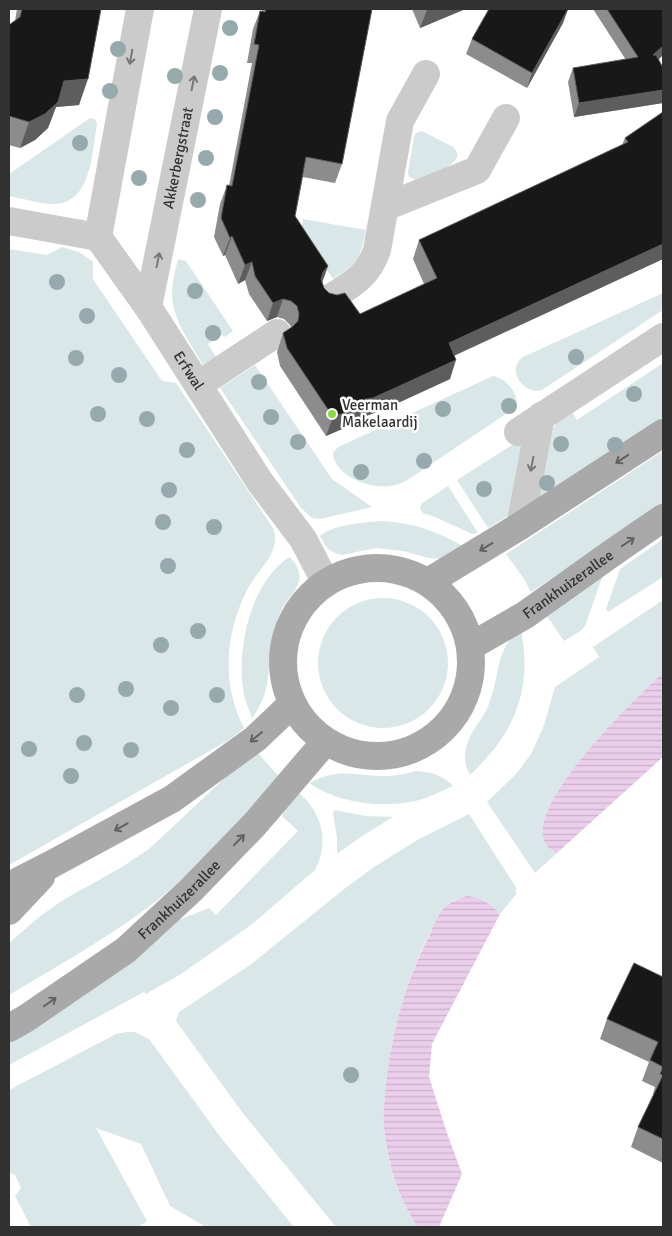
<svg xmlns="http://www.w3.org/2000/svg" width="672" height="1236" font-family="Signika,sans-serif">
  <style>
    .grass { fill: #dae7e8 }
    .water { fill: url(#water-rules) }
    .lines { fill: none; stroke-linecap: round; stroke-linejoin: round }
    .minor { stroke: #cbcbcb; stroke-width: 28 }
    .major { stroke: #a9a9a9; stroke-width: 28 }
    .tree { fill: #96aaae }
    .wall { fill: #8c8c8c }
    .shaded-wall { fill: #5d5d5d }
    .building { fill: #181818; stroke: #5d5d5d }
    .oneway { stroke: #767676 }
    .oneway2 { stroke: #616161 }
    .poi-dot { fill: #88dd3e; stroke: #fff; stroke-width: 2 }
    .labels { text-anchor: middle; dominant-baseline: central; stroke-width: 5; stroke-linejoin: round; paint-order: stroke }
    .street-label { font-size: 15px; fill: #313131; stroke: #fff }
    .poi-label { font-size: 15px; fill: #313131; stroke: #fff; text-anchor: start }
  </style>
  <defs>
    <pattern id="water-rules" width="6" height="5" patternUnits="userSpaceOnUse" patternTransform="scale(1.25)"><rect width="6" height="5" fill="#ebceeb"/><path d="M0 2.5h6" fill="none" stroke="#cab1ca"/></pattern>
  </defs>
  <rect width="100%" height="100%" fill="#fff"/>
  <path class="grass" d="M90,118l5,1 2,5c-5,27 -5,79 -42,80 -15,0 -31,-5 -46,-8v-22z
    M422,131l31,16c18,16 -25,29 -37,33l-7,-3 -1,-5 6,-35 2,-4z
    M303,219l63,11c-6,29 -9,34 -33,49l-32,-48z
    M62,247l17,5 14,10v17l67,99 3,3 13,2 97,145c9,24 -14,40 -25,60 -23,45 -27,95 -4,140l-15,12 -220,125v-616l38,6z
    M178,259l8,2 47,70 -8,6 -3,-2 -14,9 8,13 -13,8c-12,-21 -31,-46 -31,-71 0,-11 3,-23 6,-35z
    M663,293v17l-121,80c-18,6 -37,-21 -19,-33z
    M663,363v64l-123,72 -2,-4 15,-67 8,-10 11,-6 5,8z
    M255,365l77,114 40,28 -52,12 -8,-1 -11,-10 -81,-120z
    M493,376c13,2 28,19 22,32l-109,73c-5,2 -10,4 -15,5 -21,3 -56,-9 -58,-33l5,-6z
    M520,440h4l-14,70 -2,1 2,4 -22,13 -31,-48z
    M663,451v54l-132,87 -7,-13 -18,-25z
    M448,486l30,47 -6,1 -37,-17 -12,-4 -3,-4 1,-5z
    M384,521c35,3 58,12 88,31l-30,7 -13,-1 -26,-7 -27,-3 -34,7c-12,-2 -17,-8 -22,-19 14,-12 46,-14 64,-15z
    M663,539v38l-55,35 -2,-3 14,-40z
    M289,557c7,5 12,15 10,24 -2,9 -9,15 -14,23 -5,7 -8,17 -10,25 -10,32 0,60 -23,89 -3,-9 -8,-19 -9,-29 -6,-44 8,-106 46,-132z
    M603,575l-18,51 -3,4 -18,11 -22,-32z
    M318 663a65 65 0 1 1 130 0a65 65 0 1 1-130 0Z
    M663,600v73c-21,20 -166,154 -106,180l-22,20 -48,-71 29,-28 15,-20 12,-26 12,-41 44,-30 -6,-10z
    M520,626c14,62 -5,107 -50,149 -5,-8 -6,-18 -4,-27 3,-16 17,-28 23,-44 12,-33 5,-49 31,-78z
    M257,752l23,26c-33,38 -65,74 -103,106 -51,44 -111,77 -168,111v-52l30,-26 24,-17 59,-33 27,-18 81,-76z
    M416,771c15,1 27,4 37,15 -14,6 -28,14 -43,16 -33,6 -74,0 -101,-19 29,-15 42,-8 72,-7 12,1 24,-2 35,-5z
    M298,792c24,20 32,50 17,78l-64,55 -70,49 -35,20 -2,-2 -135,73v-24l162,-118 38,-15 7,7 82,-84 -16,-15 5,-11z
    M335,810l30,6 28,1 -31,19 -25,18v-16l-4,-25z
    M469,814l48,75 -2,1 2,3 -17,21c-16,-17 -38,-24 -56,-6 -5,6 -9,16 -13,23 -25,47 -38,99 -44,152 -2,15 -5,30 -3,45 3,34 14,71 34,99h-82l-94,-115 -66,-91 3,-9 71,-47 98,-79 26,-19 45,-28z
    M126,1032h9l14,7 73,100 72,88h-88l-36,-21 -29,-62 -45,-16 51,93 -9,6h-107l-16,-31 6,-8 -6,-13 -6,-2v-83l107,-56z"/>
  <path class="water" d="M663,673v84l-106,96c-60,-25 84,-160 106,-180z
    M468,896c13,2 23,8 32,18l-68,130 -3,33 18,56 15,41 -23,53h-21c-20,-28 -31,-66 -34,-100 -2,-14 1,-28 2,-42 6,-53 20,-106 45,-153 3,-8 7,-17 13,-24 6,-6 16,-10 24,-12z"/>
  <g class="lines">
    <g class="minor">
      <path d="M385,207l92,-37 29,-52"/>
      <path id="s1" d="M9,221l89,16 50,70 112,175 43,57 23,44"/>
      <path d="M98,237l42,-228"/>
      <path d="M330,298c23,-14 38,-22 47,-48l23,-129 26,-47"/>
      <path id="s2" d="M148,307l60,-298"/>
      <path d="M198,385l79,-52"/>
      <path d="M518,432l145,-95"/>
      <path d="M520,526l21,-110"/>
    </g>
    <g class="major">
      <circle cx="377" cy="662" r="94"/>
      <path d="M428,582l92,-56 143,-93"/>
      <path id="s3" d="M471,646l54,-31 90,-64 48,-33"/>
      <path d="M9,886l43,-22 120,-65 83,-60 37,-35"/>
      <path d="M9,911l32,-34"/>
      <path id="s4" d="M9,1028l16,-9 101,-69 65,-60 64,-66 70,-82"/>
    </g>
  </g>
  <g class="tree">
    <circle cx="230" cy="28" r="8"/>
    <circle cx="118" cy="49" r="8"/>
    <circle cx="220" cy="73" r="8"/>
    <circle cx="175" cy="76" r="8"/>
    <circle cx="110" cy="91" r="8"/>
    <circle cx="215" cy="117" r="8"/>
    <circle cx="80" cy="143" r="8"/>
    <circle cx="206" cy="158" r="8"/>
    <circle cx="139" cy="178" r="8"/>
    <circle cx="198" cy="200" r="8"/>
    <circle cx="57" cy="282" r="8"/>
    <circle cx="195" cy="291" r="8"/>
    <circle cx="87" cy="316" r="8"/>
    <circle cx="213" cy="333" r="8"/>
    <circle cx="576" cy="357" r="8"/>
    <circle cx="76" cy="358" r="8"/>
    <circle cx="119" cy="375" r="8"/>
    <circle cx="259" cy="382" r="8"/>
    <circle cx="634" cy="394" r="8"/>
    <circle cx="509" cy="406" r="8"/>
    <circle cx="443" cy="409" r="8"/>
    <circle cx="98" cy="414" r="8"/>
    <circle cx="271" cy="417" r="8"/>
    <circle cx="147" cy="419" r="8"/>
    <circle cx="298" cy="442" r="8"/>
    <circle cx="561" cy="444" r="8"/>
    <circle cx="615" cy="445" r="8"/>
    <circle cx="187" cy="450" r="8"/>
    <circle cx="424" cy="461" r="8"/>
    <circle cx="361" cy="472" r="8"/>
    <circle cx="547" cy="483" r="8"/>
    <circle cx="484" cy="489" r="8"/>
    <circle cx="169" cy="490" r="8"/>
    <circle cx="163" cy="522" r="8"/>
    <circle cx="214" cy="527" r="8"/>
    <circle cx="168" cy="566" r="8"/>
    <circle cx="198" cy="631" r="8"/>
    <circle cx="161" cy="645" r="8"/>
    <circle cx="126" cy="689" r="8"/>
    <circle cx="77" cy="695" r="8"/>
    <circle cx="217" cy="695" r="8"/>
    <circle cx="171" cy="708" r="8"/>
    <circle cx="84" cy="743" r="8"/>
    <circle cx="29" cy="749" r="8"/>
    <circle cx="131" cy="750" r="8"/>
    <circle cx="71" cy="776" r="8"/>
    <circle cx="351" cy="1075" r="8"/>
  </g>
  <path class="wall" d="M17,9h84l-22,96 -23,2 -8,21 -13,12 -15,8 -11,-3v-120l6,-4z
    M262,9h110l-30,155 -7,19 -32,-6 -8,39 33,50 -6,17 2,5 5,5 31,21 64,-30 -11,-25 6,-19 203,-95 3,-7 38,-26v147l-209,97 -4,23 -63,29 -21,8 -8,2 -2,5 -30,13 -46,-70 -3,-14 6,-19 8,-5 -1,-3 -6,-6 -7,-2 -10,4 -18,-27 -4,-14 -7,4 -13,-29 -2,1 -9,-19 6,-33 7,-19 2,1 23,-123h-5l6,-34 7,-18h2z
    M412,9h54l-46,19z
    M568,9l-5,14 -36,65 -61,-34 6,-15z
    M593,9h70v46l-4,4 4,9v35l-89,14 -6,-35 5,-14 53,-8z
    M663,977v186l-32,-16 7,-20 16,-32 -1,-1 2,-7 -13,-6 7,-19 -49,-23 7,-20z"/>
  <path class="shaded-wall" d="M429,9h36l-45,19 7,-18z
    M568,9l-5,14 -36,65 5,-15z
    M663,46v9l-15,14 5,-14z
    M88,79l-9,26 -23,2 -8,21 -13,12 -15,8 9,-26 35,-41z
    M663,90v13l-89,14 5,-14z
    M232,236l-7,19 -2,1 7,-18z
    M663,244v15l-221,102 7,-18z
    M252,262l-7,18 -7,4 7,-19z
    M328,266l-7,19 -4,5 6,-18z
    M283,299l-6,18 -10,4 6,-18z
    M456,360l-6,19 -63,29 -21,8 -8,2 -2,5 -30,13 7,-19 28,-17z"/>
  <path class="building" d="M22,9h79l-13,70 -24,2 -6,21 -13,12 -16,8 -20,-6v-91l11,-8z
    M266,9h106l-30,155 -36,-7 -11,59 33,50 -5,6 -2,7 3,9 5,5 8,2 8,-2 15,21 77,-36 -18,-38 209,-98 -3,-4 38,-26v132l-214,99 7,17 -63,29 -20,9 -12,2 2,5 -30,12 -46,-69 -4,-15 9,-6 6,-6 1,-7 -2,-8 -6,-5 -8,-2 -10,4 -18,-27 -3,-14 -7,3 -13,-29 -2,2 -9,-20 6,-33 5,1 27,-141 -5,-1 6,-33 5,1z
    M489,9h79l-36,64 -60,-34z
    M607,9h56v37l-10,9h3l7,13v22l-84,13 -6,-35 65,-11z
    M634,963l29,14v90l-13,-7 8,-18 -51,-23z
    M663,1067v72l-25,-12 25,-52 -3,-1z"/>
  <defs><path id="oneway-shaft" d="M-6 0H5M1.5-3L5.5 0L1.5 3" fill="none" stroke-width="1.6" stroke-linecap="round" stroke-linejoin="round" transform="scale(1.25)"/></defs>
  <g class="oneway">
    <use href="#oneway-shaft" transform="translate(131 57) rotate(100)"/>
    <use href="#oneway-shaft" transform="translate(193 83) rotate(-79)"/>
    <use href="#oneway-shaft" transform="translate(158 260) rotate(-79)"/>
    <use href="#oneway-shaft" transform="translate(532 464) rotate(101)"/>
  </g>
  <g class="oneway2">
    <use href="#oneway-shaft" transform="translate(622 459) rotate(147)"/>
    <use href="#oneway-shaft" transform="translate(628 542) rotate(-34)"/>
    <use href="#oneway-shaft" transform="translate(486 547) rotate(149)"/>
    <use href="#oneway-shaft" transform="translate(256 737) rotate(140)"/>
    <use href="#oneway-shaft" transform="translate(121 827) rotate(151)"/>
    <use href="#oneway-shaft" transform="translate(239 840) rotate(-46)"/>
    <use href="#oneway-shaft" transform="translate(50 1002) rotate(-35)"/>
  </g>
  <circle class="poi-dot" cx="332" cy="414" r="5"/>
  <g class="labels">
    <g class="street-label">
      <text stroke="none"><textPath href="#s2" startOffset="152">Akkerbergstraat</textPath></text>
      <text stroke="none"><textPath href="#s1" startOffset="252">Erfwal</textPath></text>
      <text stroke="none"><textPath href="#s3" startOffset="115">Frankhuizerallee</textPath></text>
      <text stroke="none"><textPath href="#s4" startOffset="214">Frankhuizerallee</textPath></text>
    </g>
    <g class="poi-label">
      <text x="342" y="405">Veerman<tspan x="342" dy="17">Makelaardij</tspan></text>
    </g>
  </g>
  <rect width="672" height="1236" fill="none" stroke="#313131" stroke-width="20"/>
</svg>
